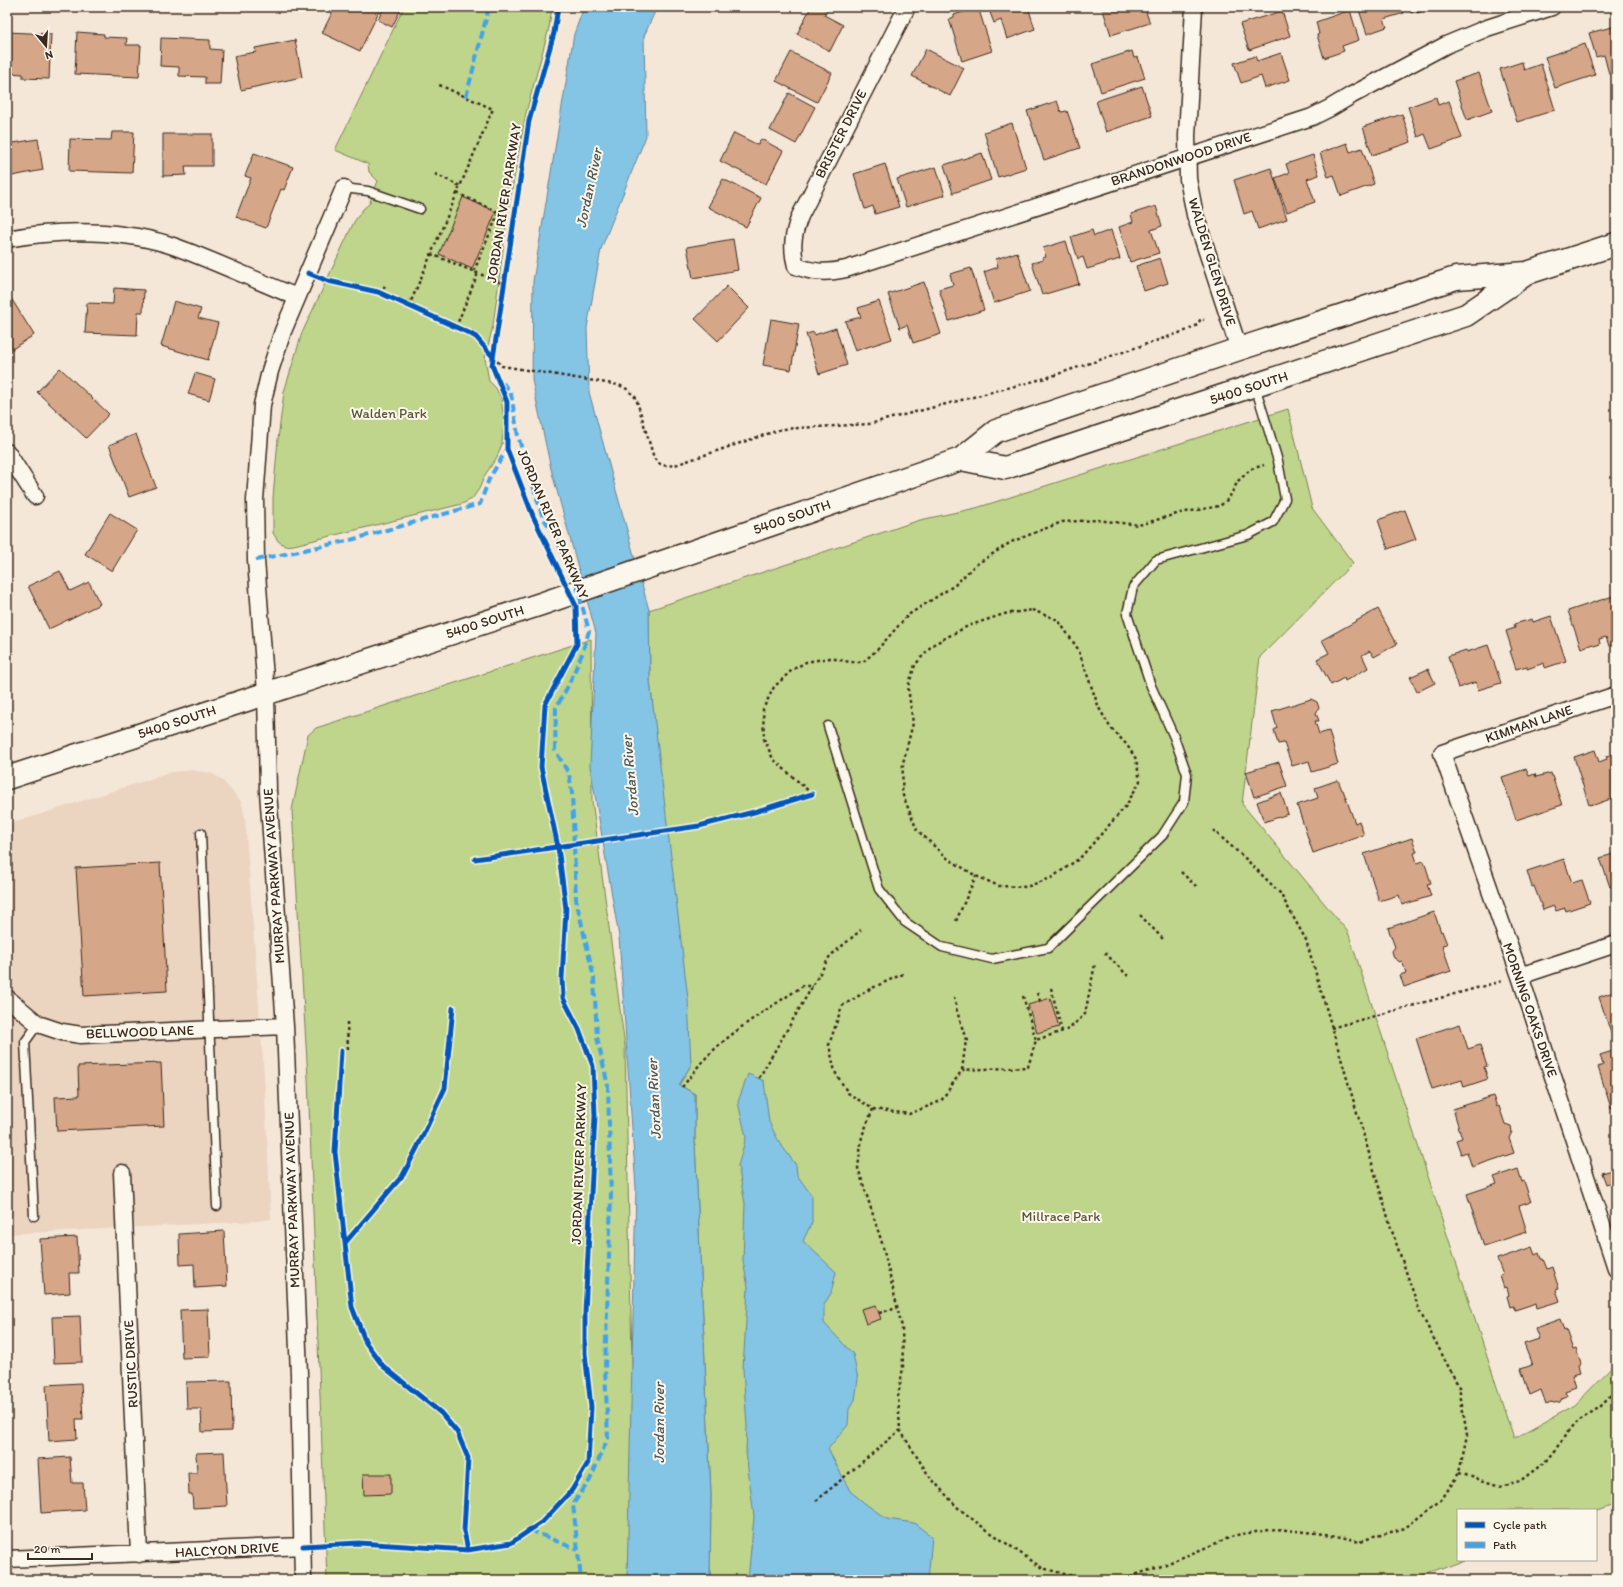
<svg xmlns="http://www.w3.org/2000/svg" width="1623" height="1587" font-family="Itim,sans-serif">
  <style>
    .built { fill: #ebd4c0 }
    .green { fill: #bed58b; stroke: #7c8054 }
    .water { fill: #84c4e5; stroke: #678695 }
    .building { fill: #d6a688; stroke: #3b2a1e }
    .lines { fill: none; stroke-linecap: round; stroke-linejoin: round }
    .service-casing { stroke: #3b2a1e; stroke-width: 11 }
    .minor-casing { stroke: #3b2a1e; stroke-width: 19 }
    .primary-casing { stroke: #3b2a1e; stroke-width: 25 }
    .path { stroke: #3b2a1e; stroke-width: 2.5; stroke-dasharray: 3 3; stroke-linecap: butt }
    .service { stroke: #fbf7ec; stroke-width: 8 }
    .minor { stroke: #fbf7ec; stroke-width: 16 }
    .primary { stroke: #fbf7ec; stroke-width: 22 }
    .quiet { stroke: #3fa3ea; stroke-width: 4; stroke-dasharray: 8 4; stroke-linecap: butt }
    .cycleway-casing { stroke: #fbf7ec; stroke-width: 8 }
    .cycleway { stroke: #0057b8; stroke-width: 5 }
    .labels { text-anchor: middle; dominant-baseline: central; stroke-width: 4; stroke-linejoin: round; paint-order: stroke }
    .street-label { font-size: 14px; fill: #3b2a1e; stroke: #fbf7ec }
    .park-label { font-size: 14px; fill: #5c5539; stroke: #fbf7ec }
    .water-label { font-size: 15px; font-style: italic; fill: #51585a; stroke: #fbf7ec }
  </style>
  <rect width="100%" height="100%" fill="#f4e7d8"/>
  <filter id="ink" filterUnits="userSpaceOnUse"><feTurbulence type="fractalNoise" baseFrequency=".025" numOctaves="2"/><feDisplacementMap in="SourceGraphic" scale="8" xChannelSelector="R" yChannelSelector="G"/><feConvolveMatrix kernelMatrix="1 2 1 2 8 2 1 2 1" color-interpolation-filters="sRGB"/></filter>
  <g filter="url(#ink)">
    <path class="built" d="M192,770l19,3 10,6 20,22 4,17 19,257 7,144 -13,2 -251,13v-409l165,-53z"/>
    <path class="green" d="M404,7h148l-3,21 -23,85 -18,98 -15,115 -8,32 4,23 7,7 5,10 3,23 -2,23 -5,13 -12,18 -6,14 -7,10 -10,5 -168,41 -9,1 -7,-5 -5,-8v-35l5,-59 6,-47 18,-59 52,-111 9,-13 6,-5 9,-23 -9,-9 -1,-8 -33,-14z
      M1288,409l24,99 41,55 -93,94 -18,147 106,128 166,507 61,-34 41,-42v140l-20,7h-138v50h7l-52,20h-703l1,-86 -16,-352v-48l-16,-9 12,-20 -41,-384 -1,-71 271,-90 56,-12z
      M591,639l1,161 33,247 11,491 -2,42h-307l-19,-502 -16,-268 16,-75 8,-7z"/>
    <path class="water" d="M584,7h73l-13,29 2,100 -45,113 -14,79 2,64 60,218 1,71 38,318 3,66 -12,20 16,9v48l16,352 -1,86h-83l9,-392 -17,-251 -29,-171 6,-133 -45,-164 -19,-89 1,-99 41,-247z
      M748,1074l16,7 5,41 10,20 17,23 1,10 15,21v26l-9,19 33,31 -5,21 -7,12v18l29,31 5,25 -3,21 -6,9 -1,16 -20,24 22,42 17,14 20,14 27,4 18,14 -4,43h-180l6,-63 -8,-65 1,-26 -4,-57 5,-82 -5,-26 2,-58 -7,-37 8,-29 -8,-35z"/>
    <path class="building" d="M329,7h52l-21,44 -38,-18 12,-24z
      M384,7h18l-10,20 -14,-7z
      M811,7h10l6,3 -3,5 19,10 -13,26 -33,-17z
      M978,7l14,44 -30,10 -13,-42 5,-2v-2z
      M988,7h40l7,22 -28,10 -6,-19 -7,3z
      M1102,7h42l6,16 -39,12z
      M1358,7h44l2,6 -20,6 3,8 -20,7z
      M1409,7h26l-18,6 -1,-2 -5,2z
      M1350,10l9,30 -17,6 2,5 -20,7 -7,-23 2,-1 -3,-12z
      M1282,11l8,25 -41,14 -9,-26z
      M1616,26v46l-7,2 -5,-19 -8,2 -7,-24z
      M7,32l44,2 -2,45 -26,-1v-4l-15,-1z
      M77,32l27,2v3l23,1 -1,7h15l-2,32 -64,-3z
      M161,38l49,2v9l12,1 -2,34h-15v-7l-26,-1v-9l-19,-1z
      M295,40l7,37 -61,13 -7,-34 22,-4 -1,-4z
      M1585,44l10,31 -40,13 -10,-31z
      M926,49l38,19 -14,28 -38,-20z
      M1132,51l2,7 4,-1 7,21 -44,14 -9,-28z
      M791,52l41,21 -15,29 -41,-21z
      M1281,53l9,27 -25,8 -4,-12 -20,7 -7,-20 21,-7 2,5z
      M1522,62l2,8 17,-6 14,46 -38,12 -17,-53z
      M1479,73l13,38 -25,9 -13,-39z
      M1142,86l10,30 -46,16 -10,-31z
      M789,93l26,14 -19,37 -26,-14z
      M1436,97l2,8 11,-4 13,37 -31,11 -6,-15 -7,3 -10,-30z
      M1057,101l4,11 6,-1 13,37 -36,12 -17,-49z
      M1402,114l9,28 -39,13 -9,-28z
      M1012,123l14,45 -28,9 -14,-45z
      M112,132h22l-2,41 -63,-2 1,-32 41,1z
      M734,133l24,12 3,-6 22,12 -17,33 -46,-23z
      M163,134h49v32h-27l1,9 -23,1z
      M38,139l5,31 -36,7v-33z
      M1347,143l3,9 12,-4 12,36 -33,12 -7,-21 -6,2 -8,-24z
      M254,153l39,14 -9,23 -3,-1 -15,39 -30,-11 15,-39 -6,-2z
      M982,153l9,27 -38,13 -9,-28z
      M1313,155l6,20 -12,4 8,23 -28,10 -12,-34 14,-5 -3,-9z
      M885,164l14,43 -24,7 -2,-8 -8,3 -11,-35z
      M936,167l9,28 -39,12 -9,-28z
      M1271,168l16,51 -29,10 -6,-18 -8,3 -10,-34z
      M723,179l38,19 -15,29 -38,-20z
      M463,197l33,15 -24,57 -33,-15z
      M1156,206l6,20 -11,4 8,23 -29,9 -11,-35 14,-5 -2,-8z
      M1092,230l2,6 17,-6 9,29 -33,10 -4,-12 -5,2 -7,-22z
      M733,239l5,31 -45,8 -6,-31z
      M1066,241l13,43 -37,11 -10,-32 11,-3 -1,-2 4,-1 -3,-9z
      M1017,252l13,39 -36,12 -10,-31 14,-5 -2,-8z
      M1160,258l8,25 -24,8 -8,-25z
      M971,268l13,42 -35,11 -10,-32 14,-4 -3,-11z
      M924,282l17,52 -28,9 -6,-18 -7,3 -12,-34z
      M727,286l22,22 -31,33 -23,-22z
      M114,288l30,2 -1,22h-5l-1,23 -52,-2 2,-30 26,1z
      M9,295l25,40 -25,16 -2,-3v-52z
      M174,301l27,8 -3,9 20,5 -10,37 -47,-14z
      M879,301l13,38 -37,12 -10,-30 16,-4 -3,-9z
      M771,319l28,5 -8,46 -28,-5z
      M836,328l11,37 -28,9 -13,-40 8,-2v3z
      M60,368l49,46 -23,24 -49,-46z
      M195,373l20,6 -6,21 -21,-6z
      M136,434l20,53 -27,10 -20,-52z
      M1405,510l11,29 -28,10 -10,-29z
      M110,513l27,17 -25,41 -27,-17z
      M60,571l10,20 19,-9 11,22 -51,25 -21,-43z
      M1616,595v49l-7,2 -3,-9 -7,2 1,5 -6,2 -1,-2 -12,4 -13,-37z
      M1378,609l19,35 -23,13 -4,-6 -8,4 6,13 -23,13 -1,-3 -13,7 -14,-26 12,-6 -7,-13z
      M1551,616l15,45 -21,7 -1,-5 -17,6v-3l-11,3 -6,-18 2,-1 -6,-19 9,-3 -1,-4 18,-5 1,3z
      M1488,645l13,38 -23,7 -2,-8 -18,6 -10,-32 18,-6 1,2z
      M1428,669l7,14 -18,9 -7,-15z
      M1311,699l6,3 2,6 -3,5 3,8h-4l4,13 10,-3 9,33 -26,8 -3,-11 -17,5 -8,-23 -6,1 -4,-14 3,-2 -5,-17z
      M1595,750l4,12 8,-3 -1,-3 10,-3v44l-22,8 -1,-1 -4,1 -15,-48z
      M1279,762l8,24 -33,11 -8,-25z
      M1526,769l3,7 6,-2 1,3 15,-4 11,32 -46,15 -14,-43z
      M1338,780l4,10h1l12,33 4,-2 5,14 -51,18 -16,-48 21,-7 -3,-10z
      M1281,793l7,21 -24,8 -7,-20z
      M1412,838l5,14 -3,1 3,10 7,-2 7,22 -4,1 4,12 -29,9 -3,-10 -20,6 -15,-47z
      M1616,853v32l-6,2 -10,-29z
      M1564,859l8,24 10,-3 8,23 -24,8 -1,-3 -9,3 -2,-5 -11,4 -9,-24 -2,1 -5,-16z
      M160,863l7,128 -83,5 -8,-128z
      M1434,912l7,20 1,-1 5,13 -5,1 9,26 -47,16 -4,-12 6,-2 -4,-12 -2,1 -6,-4 -2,-7 3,-4 -7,-19z
      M1616,991v44l-4,1 -13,-39z
      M1050,998l9,29 -22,6 -9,-28z
      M1460,1024l8,25 12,-4 7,21 -3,1 4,12 -24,8 -2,-7 -30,9 -16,-51z
      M1616,1050v56l-5,2 -13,-41 5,-2 -3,-10z
      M161,1063l3,63 -107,5 -2,-34 24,-1 -1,-30z
      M1493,1096l4,11 2,-1 6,18 6,2 1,6 -3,6 5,15 -42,14 -5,-15 -6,2 -5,-14 6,-2 -9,-29z
      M1518,1169l4,13 2,-1 7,21 -12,4 8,26 -43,14 -17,-52 30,-10 -3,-7z
      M1612,1170l4,11 -10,3 -4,-11z
      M224,1231l3,55 -32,2 -1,-24 -14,1 -1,-31z
      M77,1237l2,36h-10l1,20 -26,2 -4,-56z
      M1532,1247l3,8 4,-2 2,6h2l4,10 5,-2 7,22 -3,1 4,11 -23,7 -1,-5 -21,7 -2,-4 -3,1 -3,-11 2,-1 -2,-8 -3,1 -4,-12 3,-1 -6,-16z
      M876,1305l5,14 -15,5 -5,-15z
      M208,1309l2,48 -28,1 -2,-48z
      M80,1316l2,46 -28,1 -2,-46z
      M1560,1319l4,12 2,-1 7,20 3,-1 5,15 -3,2 2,7 -8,2 4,12 -11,4 2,5 -5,2 -2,4 -6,1 -3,-1 -5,2 -5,-14 -11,5 -9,-26 11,-4 -8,-21 15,-5 -4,-11z
      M231,1381l1,50 -30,1 -1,-23h-14l-1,-27z
      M81,1383l2,36h-7l1,20 -28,2 -3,-56z
      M224,1452l3,54 -34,2 -1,-14h-3l-1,-21h9l-1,-20z
      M70,1457l2,26h11l2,27 -44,3 -3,-54z
      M363,1474h28v20l-27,1z"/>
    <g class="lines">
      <defs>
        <path id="service" d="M344,188l24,3 52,18
          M828,726l51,163 26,33 37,25 50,12 56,-11 114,-112 22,-34 3,-28 -13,-37 -23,-51 -24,-72 6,-27 23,-27 92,-25 25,-13 12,-23 -7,-38 -23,-75
          M201,833l16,373
          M34,1216l-9,-174 13,-18"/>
        <path id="minor" d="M907,7l-107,209c-7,18 -9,32 -4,50 18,7 32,7 50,3l466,-152 18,-9 22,-13 94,-50 41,-17 65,-21
          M1194,7l-7,129 1,43 7,36 44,134
          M7,239c53,-10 118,-10 169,8 41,15 81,34 121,50
          M7,452l28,44
          M1616,695l-174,58 78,223 96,292
          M1520,976l96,-32
          M7,998l31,26 24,8 19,3 204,-9
          M122,1173l17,381
          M7,1559l296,-13
          M303,1580l-4,-206 -14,-348 -17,-235 -2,-99 -10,-132 -1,-60 7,-95 8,-34 13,-40 61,-143"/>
        <path id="primary" d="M961,459l44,9 461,-153 60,-41
          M7,778l534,-174 420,-145 35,-28 243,-82 217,-71 71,-5 89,-29"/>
      </defs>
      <use href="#service" class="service-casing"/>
      <use href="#minor" class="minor-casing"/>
      <use href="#primary" class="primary-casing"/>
      <path class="path" d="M435,174l25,12
        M457,193l56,26
        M431,254l73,30
        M474,271l25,-59
        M381,294l5,-11
        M409,306l84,-197 -56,-25
        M456,327l22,-54
        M493,357l9,9 117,19 8,4 9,9 18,60c6,9 12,8 21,7l107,-36 87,-5 177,-46 142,-48 8,-4 5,-7 3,1
        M1032,610l26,10 20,29 21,59 11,19 17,18 9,14 4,22 -14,25 -46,52 -29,20 -25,9 -27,-1 -23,-10 -29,-18 -30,-28 -15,-37 1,-30 10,-40 -5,-36 7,-22 17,-20 36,-19 36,-12z
        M812,794l-39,-35 -9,-20 -1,-30 11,-22 18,-17 14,-8 24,-4 20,4h13l14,-12 31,-35 47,-30 19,-19 37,-24 51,-20 35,-2 42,5 41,-12 40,-7 9,-8 9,-17 13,-12 13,-4
        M1181,872l17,16
        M1140,915l24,25
        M956,921l20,-45
        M1105,953l23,23
        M903,974l-33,15 -28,17 -13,39 6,27 13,21 25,16 36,5 32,-13 21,-31 66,-3 8,-27 33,-11 16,-15 10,-50
        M1051,988l11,43
        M1037,993l3,8
        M1023,996l13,44
        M954,997l3,14 9,29 -4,30
        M347,1022l1,28
        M1331,1028l171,-47
        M966,1040h4
        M759,1078l71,-122 31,-26
        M682,1087c7,-8 13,-17 19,-24 29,-32 67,-54 102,-77h10
        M873,1109l-11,27 -4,32 24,75 20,84 1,41 -5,28 2,34 29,46 28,31 23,18 62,43 34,9 23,3
        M879,1313l18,-5
        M1459,1473l41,13 20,-5 25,-19 33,-41 22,-14 16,-16
        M816,1501l84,-71
        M1119,1580l40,-13 77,-32 40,-6 50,5 34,7 45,-13 37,-29 17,-26 8,-38 -8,-48 -39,-75 -28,-81 -86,-291 -26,-47 -33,-33 -34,-30"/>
      <use href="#service" class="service"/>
      <use href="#minor" class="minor"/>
      <use href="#primary" class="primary"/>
      <path class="quiet" d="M466,97l23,-90
        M503,383l8,11 7,42 25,82 11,15 22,50 13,48 -7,23 -14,32 -12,22 -1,42 14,24 3,18 4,107 18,79 3,59 11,49 3,113 -6,169 3,70 -18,42 -17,24 8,76
        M256,560l91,-19 133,-37 9,-25 18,-30
        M530,1530l48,20"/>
      <defs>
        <path id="cycleway" d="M308,273l20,8 50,11 91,41 7,4 17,20
          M475,859l224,-33 55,-14 58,-18
          M341,1051l-6,101 17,155 14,36 17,23 58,47 16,19 11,26 -4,73 4,19
          M345,1243l58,-68 15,-29 27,-58 8,-80
          M303,1546l56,-3 109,7 43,-7 31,-21 30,-32 16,-27 3,-56 -6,-54v-41l10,-196 -2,-50 -14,-37 -16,-31 -1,-19 4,-70 -8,-62 -17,-80 4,-62 32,-61 -1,-38 -43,-90 -26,-67v-47l-15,-37 37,-244 25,-88 4,-26"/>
      </defs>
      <use href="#cycleway" class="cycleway-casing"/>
      <use href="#cycleway" class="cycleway"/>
    </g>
  </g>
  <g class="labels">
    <g class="street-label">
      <text transform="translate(841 134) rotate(-63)">BRISTER DRIVE</text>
      <text transform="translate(1181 159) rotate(-18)">BRANDONWOOD DRIVE</text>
      <text transform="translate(504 203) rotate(-81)">JORDAN RIVER PARKWAY</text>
      <text transform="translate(1212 262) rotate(73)">WALDEN GLEN DRIVE</text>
      <text transform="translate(1249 388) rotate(-18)">5400 SOUTH</text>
      <text transform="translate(792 517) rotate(-19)">5400 SOUTH</text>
      <text transform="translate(553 524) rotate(67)">JORDAN RIVER PARKWAY</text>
      <text transform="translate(485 622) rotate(-18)">5400 SOUTH</text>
      <text transform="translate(177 722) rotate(-18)">5400 SOUTH</text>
      <text transform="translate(1529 724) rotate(-19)">KIMMAN LANE</text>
      <text transform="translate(274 876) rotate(-94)">MURRAY PARKWAY AVENUE</text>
      <text transform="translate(1530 1010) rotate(71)">MORNING OAKS DRIVE</text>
      <text transform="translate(140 1032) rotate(-2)">BELLWOOD LANE</text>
      <text transform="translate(579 1164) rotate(-88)">JORDAN RIVER PARKWAY</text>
      <text transform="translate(292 1200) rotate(-92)">MURRAY PARKWAY AVENUE</text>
      <text transform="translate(131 1364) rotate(-93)">RUSTIC DRIVE</text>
      <text transform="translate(227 1550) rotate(-3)">HALCYON DRIVE</text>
    </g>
    <g class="park-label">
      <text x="389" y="413">Walden Park</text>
      <text x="1061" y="1216">Millrace Park</text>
    </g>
    <g class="water-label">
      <text transform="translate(589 188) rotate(-78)">Jordan River</text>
      <text transform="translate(630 776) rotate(-95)">Jordan River</text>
      <text transform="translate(654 1099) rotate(-93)">Jordan River</text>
      <text transform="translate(659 1423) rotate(-90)">Jordan River</text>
    </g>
  </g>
  <rect width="1623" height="1587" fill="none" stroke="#fbf7ec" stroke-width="24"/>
  <rect x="12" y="12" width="1599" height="1563" fill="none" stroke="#3b2a1e" stroke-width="1.5" filter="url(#ink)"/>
  <rect x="1457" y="1509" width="140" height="52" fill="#fbf7ec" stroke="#aea59a"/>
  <rect x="1465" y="1522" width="20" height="6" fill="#0057b8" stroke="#aea59a"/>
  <text x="1493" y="1529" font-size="12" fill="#3b2a1e">Cycle path</text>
  <rect x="1465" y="1542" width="20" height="6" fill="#3fa3ea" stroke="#aea59a"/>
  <text x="1493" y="1549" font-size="12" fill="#3b2a1e">Path</text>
  <g transform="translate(46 46) rotate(162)" stroke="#fbf7ec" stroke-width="3" paint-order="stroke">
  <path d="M0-3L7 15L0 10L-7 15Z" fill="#3b2a1e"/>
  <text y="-6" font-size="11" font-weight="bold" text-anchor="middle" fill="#3b2a1e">N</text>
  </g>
  <path d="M28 1553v6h64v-6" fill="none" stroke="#3b2a1e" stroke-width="2"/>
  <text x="34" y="1553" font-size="12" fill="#3b2a1e" stroke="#fbf7ec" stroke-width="3" paint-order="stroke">20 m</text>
</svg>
